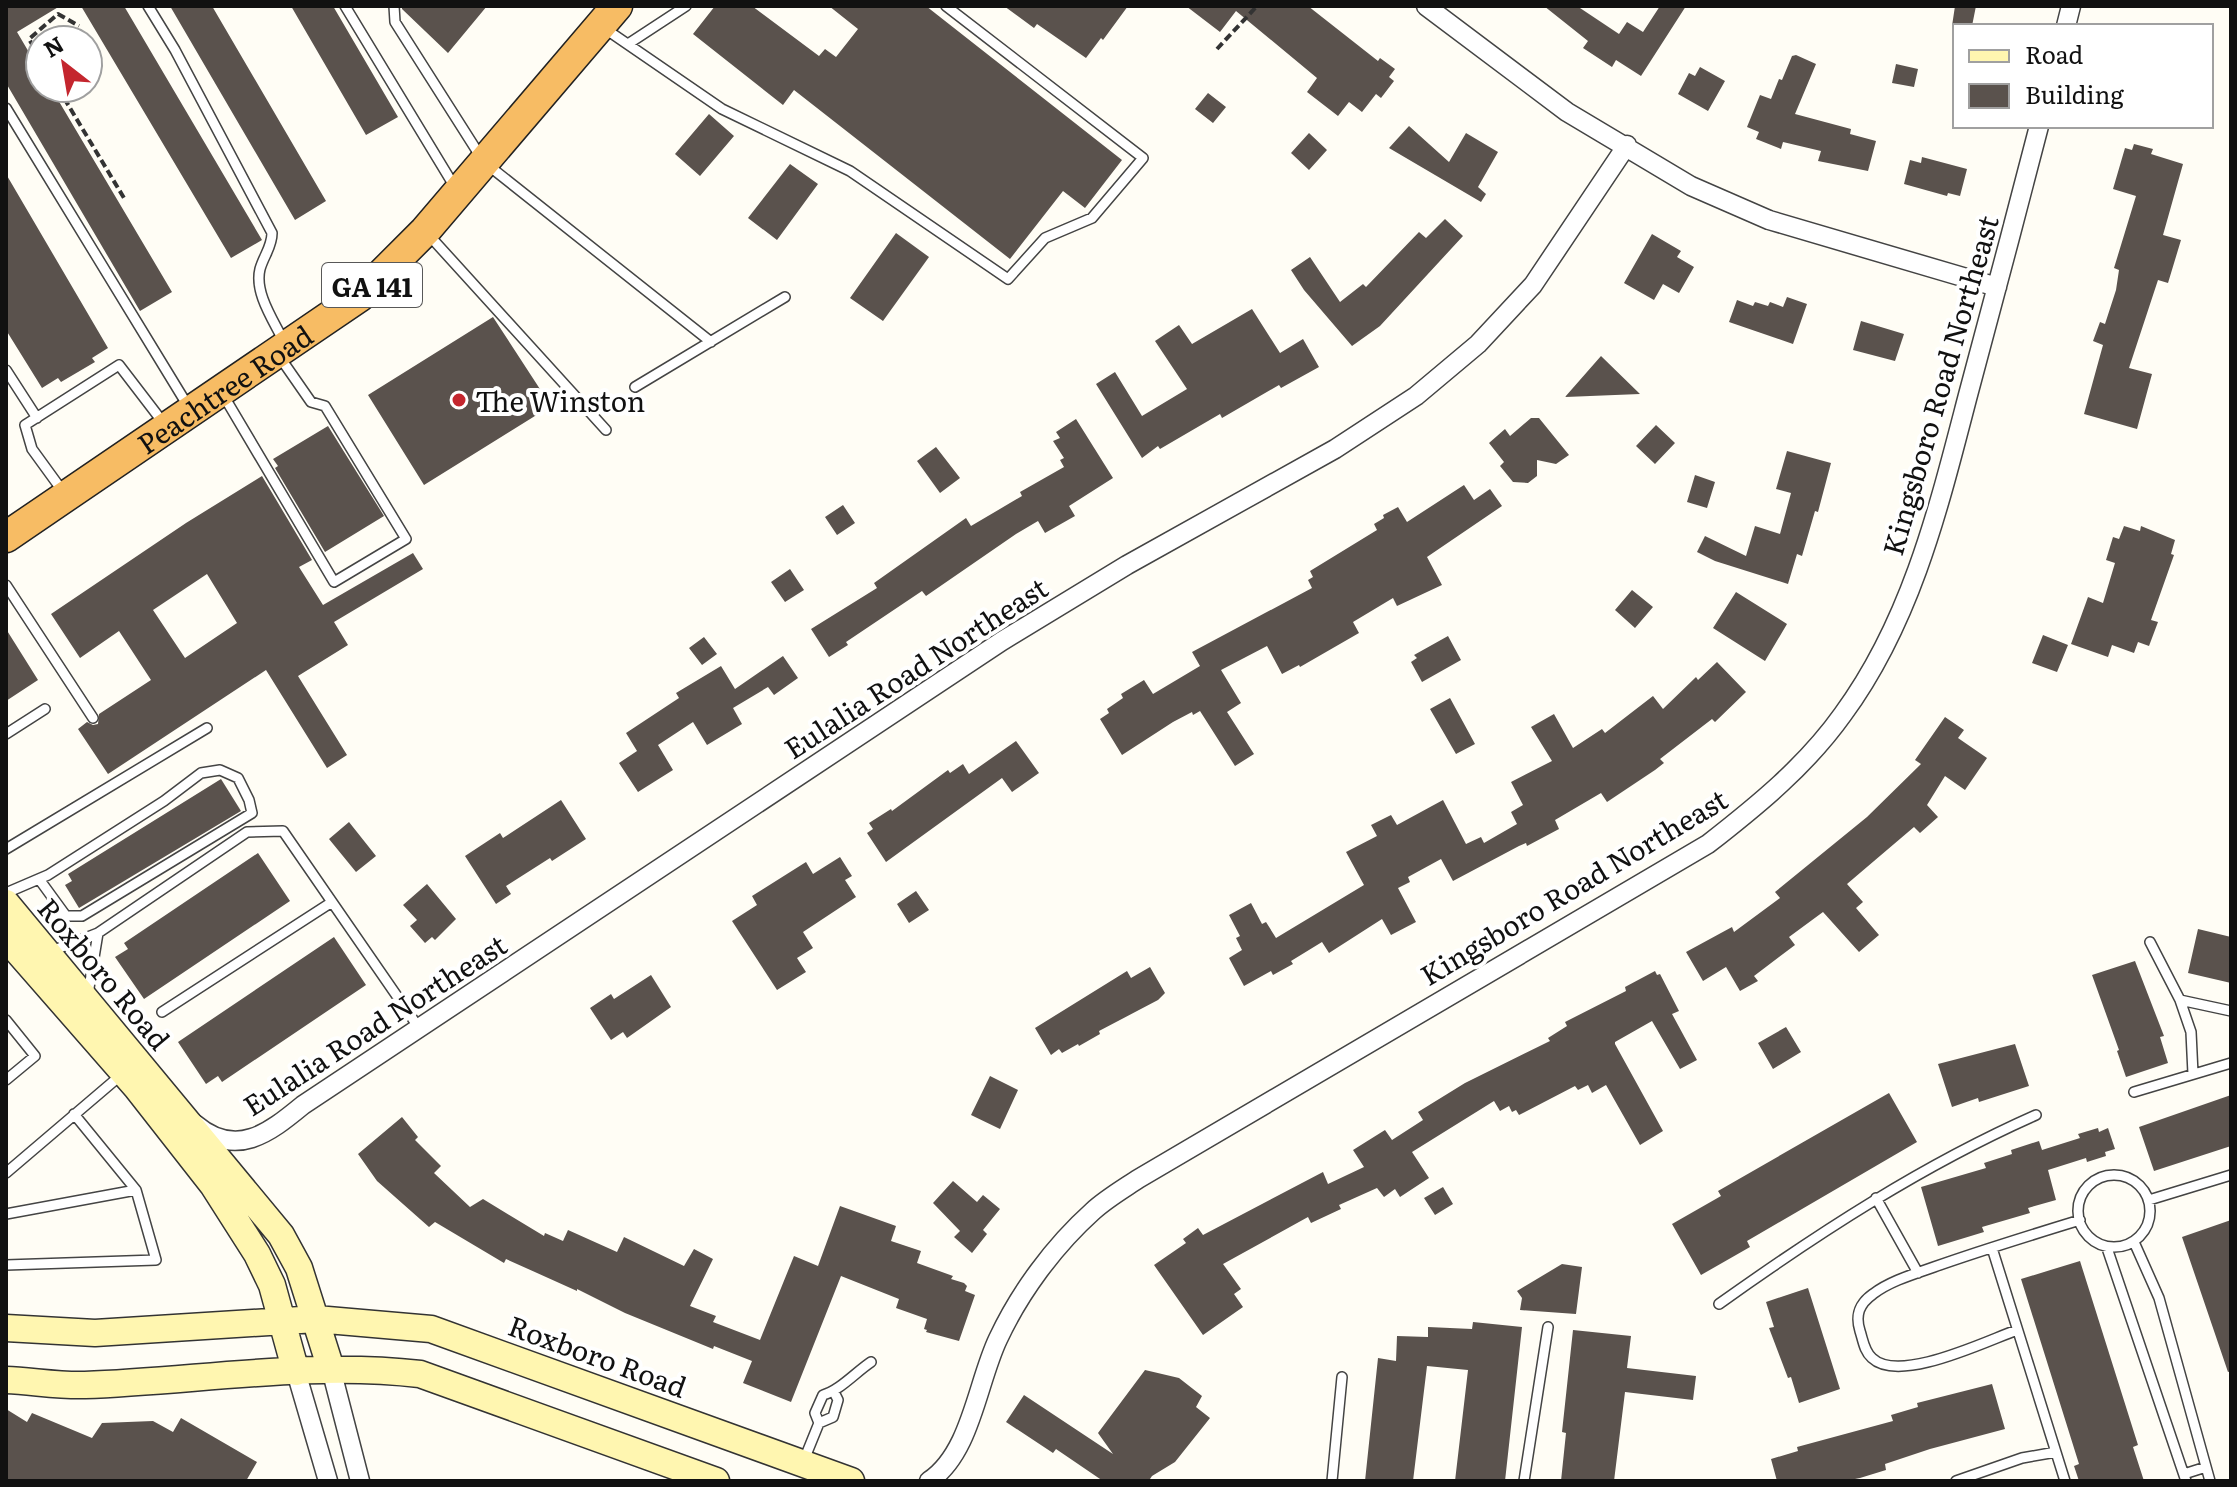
<svg xmlns="http://www.w3.org/2000/svg" width="2237" height="1487" font-family="Literata,serif">
  <style>
    .building { fill: #5a524d; fill-rule: evenodd }
    .lines { fill: none; stroke-linecap: round; stroke-linejoin: round }
    .service-casing { stroke: #444; stroke-width: 12 }
    .minor-casing { stroke: #444; stroke-width: 21 }
    .secondary-casing { stroke: #333; stroke-width: 29 }
    .trunk-casing { stroke: #222; stroke-width: 33 }
    .path { stroke: #333; stroke-width: 4; stroke-dasharray: 8 4; stroke-linecap: butt }
    .service { stroke: #fff; stroke-width: 9 }
    .minor { stroke: #fff; stroke-width: 18 }
    .secondary { stroke: #fff6b0; stroke-width: 26 }
    .trunk { stroke: #f7bc64; stroke-width: 30 }
    .poi-dot { fill: #c4262e; stroke: #fff; stroke-width: 3 }
    .labels { text-anchor: middle; dominant-baseline: central; stroke-width: 8; stroke-linejoin: round; paint-order: stroke }
    .shield { fill: #fff; stroke: #585858; stroke-width: 2 }
    .shield-label { font-size: 26px; font-weight: bold; fill: #111 }
    .street-label { font-size: 28px; fill: #111; stroke: #fff }
    .poi-label { font-size: 28px; fill: #111; stroke: #fff; text-anchor: start }
  </style>
  <rect width="100%" height="100%" fill="#fffdf5"/>
  <path class="building" d="M6,6h54l-43,26 23,39v17h11l121,204 -32,19 -134,-228z
    M81,6h43l138,234 -31,18z
    M170,6h42l114,195 -31,19z
    M291,6h42l65,111 -32,18z
    M402,6h85l-39,47 -46,-44z
    M715,6h37l67,50 6,-7 11,8 22,-28 -29,-23h97l196,154 -37,48 -22,-17 -53,68 -216,-169 -11,15 -90,-71z
    M1004,6h124l-25,34 -2,-2 -15,20 -49,-34 -3,4z
    M1186,6h122l70,55 2,-3 15,11 -6,8 5,4 -13,17 -5,-4 -14,18 -13,-10 -11,14 -31,-24 10,-14 -81,-67 -16,21z
    M1544,6h33l42,28 8,-12 16,10 17,-26h26l-45,70 -25,-16 -4,7 -29,-19 5,-7z
    M1955,6h21l-4,20h-20z
    M1796,55l20,9 -21,50 56,15 -1,5 26,7 -8,30 -50,-10 3,-10 -38,-9 -2,7 -25,-10 3,-7 -12,-5 13,-32 11,4 8,-20 3,1 10,-24z
    M1896,64l22,5 -4,18 -22,-4z
    M1700,67l25,14 -17,30 -30,-17 11,-21 6,3z
    M1208,93l18,14 -13,16 -18,-14z
    M709,114l25,22 -34,40 -25,-22z
    M1409,126l40,36 17,-29 32,19 -20,35 8,7 -5,8 -92,-54z
    M1309,133l18,17 -18,20 -18,-17z
    M2134,144l19,5 -2,5 32,10 -20,71 18,5 -13,43 -10,-3 -29,88 23,6 -15,55 -53,-15 19,-69 -10,-4 7,-19 5,2 11,-34 3,-20 -5,-2 22,-72 -23,-7 12,-41 7,2z
    M1922,157l45,12 -7,27 -12,-3 -1,3 -43,-12 6,-24 11,3z
    M790,164l28,20 -41,56 -29,-22z
    M6,174l102,174 -16,10 3,4 -34,20 -3,-4 -16,10 -36,-58z
    M1445,219l18,17 -83,90 -28,20 -48,-56 -13,-20 19,-13 30,45 23,-18 3,3 53,-55 7,6z
    M896,233l33,24 -46,64 -33,-23z
    M1652,234l29,17 -4,6 17,10 -15,26 -16,-9 -9,16 -30,-17z
    M1787,297l20,7 -14,40 -64,-22 8,-22 16,6 2,-4 13,4 2,-4 13,5z
    M1252,309l28,44 23,-14 16,28 -38,21 -2,-3 -57,33 -2,-4 -60,35 -2,-3 -16,12 -46,-74 19,-12 27,44 45,-27 -32,-48 24,-16 13,19z
    M493,317l58,89 -127,79 -56,-90z
    M1861,321l43,13 -9,27 -42,-11z
    M1601,356l39,38 -75,3z
    M1531,418h8l30,37 -13,9 -19,-4v16l-9,7 -15,-1 -13,-16 4,-4 -15,-19 16,-14 5,7z
    M1076,419l37,59 -44,28 6,10 -30,17 -7,-12 -22,13 -90,62 -4,-5 -76,51 2,3 -19,12 -18,-28 66,-41 -3,-5 92,-65 5,8 51,-30 -2,-4 44,-25 -4,-7 4,-2 -11,-17 7,-3 -4,-6z
    M1656,425l19,18 -20,21 -19,-18z
    M328,426l56,90 -59,36 -50,-84 3,-2 -5,-7z
    M936,447l24,31 -20,15 -23,-32z
    M1787,451l44,12 -13,49 -3,-1 -13,45 -5,-2 -9,30 -73,-23 -18,-9 8,-16 41,20 9,-30 25,8 11,-41 -15,-4z
    M1695,475l20,7 -8,26 -20,-6z
    M262,476l50,84 -13,7 24,38 90,-52 10,16 -89,53 14,23 -50,31 49,79 -20,13 -61,-98 -158,104 -30,-45 9,-7 6,3 5,-1 1,-10 52,-34 -32,-49 -39,27 -29,-44 135,-91zM207,574l30,49 -52,35 -32,-48z
    M1464,485l10,15 16,-11 12,17 -75,51 15,28 -45,21 -4,-8 -40,24 6,11 -59,34 -1,-2 -17,9 -15,-28 -46,24 20,33 -14,9 27,42 -19,12 -35,-55 -7,4 -1,-3 -19,10 -51,33 -22,-36 9,-6 -2,-4 16,-11 -2,-4 23,-14 9,14 47,-28 -8,-14 120,-64 -4,-8 5,-3 -3,-6 67,-41 -3,-6 10,-6 -1,-3 15,-8 9,15z
    M843,505l12,18 -18,12 -12,-18z
    M2124,526l16,5 1,-5 34,14 -4,14 3,1 -23,65 7,2 -9,24 -11,-4 -4,11 -22,-8 -4,12 -37,-13 17,-47 15,6 12,-40 -9,-3 7,-23 6,2z
    M790,569l14,21 -19,12 -14,-20z
    M1632,590l21,17 -18,21 -20,-18z
    M1736,592l51,32 -22,37 -52,-33z
    M6,629l32,51 -32,21z
    M2043,635l25,10 -11,27 -25,-9z
    M1448,636l13,24 -39,22 -11,-20 6,-4 -3,-3z
    M704,637l13,17 -15,11 -13,-17z
    M783,656l15,22 -24,17 -6,-8 -35,21 9,16 -35,21 -14,-23 -35,23 15,25 -35,22 -19,-29 18,-12 -11,-18 53,-35 -3,-5 45,-27 14,23z
    M1717,662l29,30 -31,30 -3,-3 -52,40 4,4 -9,7 -48,32 -6,-9 -46,27 4,9 -32,17 -1,-3 -7,3 -66,35 -12,-22 -33,18 2,5 -12,6 18,34 -25,13 -9,-16 -53,34 -7,-11 -31,19 2,3 -20,11 -2,-4 -27,15 -15,-28 13,-8 -6,-12 4,-2 -11,-21 22,-12 11,21 4,-2 10,16 88,-53 -18,-33 31,-16 -6,-11 20,-10 6,10 46,-25 23,44 15,-7 3,6 33,-19 -6,-12 12,-7 -12,-23 41,-21 -21,-34 23,-13 19,34 29,-19 3,4 48,-37 10,13 33,-32 2,3z
    M1450,698l25,46 -19,10 -26,-45z
    M1945,717l19,13 -6,8 29,20 -22,32 -20,-14 -18,29 11,12 -18,16 -6,-6 -67,57 16,18 -7,6 23,27 -20,17 -36,-40 -34,25 6,8 -41,31 4,5 -18,10 -14,-24 -23,14 -17,-29 46,-25 2,5 46,-34 -5,-6 92,-75 54,-53 -6,-4z
    M1016,741l23,32 -27,19 -10,-14 -116,84 -19,-29 6,-4 -4,-6 22,-14 1,2 56,-41 2,3 13,-9 6,10z
    M221,779l20,32 -162,97 -14,-23 7,-4 -4,-7z
    M561,800l25,39 -34,22 -2,-3 -44,28 5,8 -15,10 -31,-48 35,-23 3,5z
    M349,822l27,34 -20,16 -27,-33z
    M258,853l32,48 -146,98 -29,-42 13,-8 -4,-6z
    M840,857l12,19 -7,4 11,17 -53,35 10,16 -16,10 9,14 -29,18 -45,-69 25,-16 -5,-9 54,-34 7,12z
    M427,884l29,35 -21,21 -3,-3 -7,6 -15,-17 7,-6 -14,-15z
    M916,891l13,19 -20,13 -12,-19z
    M2198,929l33,8v46l-43,-10z
    M334,937l32,48 -144,97 -4,-6 -12,8 -28,-42z
    M2135,961l29,75 -4,1 8,26 -42,14 -9,-26 2,-1 -27,-75z
    M1150,967l15,26 -7,7 -59,31 1,3 -21,12 -1,-2 -16,9 -3,-4 -8,6 -16,-27 92,-57 4,7z
    M1655,971l2,4 3,-1 19,37 -7,3 25,46 -17,9 -28,-48 -37,21v2l48,87 -23,14 -34,-60 -14,8 -4,-8 -10,5 -3,-4 -56,29 -3,-5 -4,2 -3,-6 -9,5 -6,-10 -82,51 17,26 -29,19 -5,-8 -11,8 -7,-9 -38,17 2,4 -30,14 -3,-6 -85,47 18,25 -7,5 9,13 -40,28 -49,-70 32,-22 -3,-4 15,-11 5,7 120,-63 5,12 36,-17 -11,-17 32,-20 7,10 31,-20 -5,-8 47,-29 85,-42 -2,-3 19,-12 -2,-4 61,-31 -1,-4z
    M651,975l20,32 -44,31 -4,-6 -12,8 -21,-32 21,-14 3,5z
    M1786,1027l15,25 -28,17 -15,-26z
    M2015,1044l14,42 -50,16 -1,-4 -26,9 -14,-43z
    M990,1076l28,14 -18,39 -29,-14z
    M1889,1093l28,49 -170,99 3,6 -49,28 -29,-51 49,-28 -3,-5z
    M2231,1095v51l-77,25 -15,-44z
    M402,1117l16,20 -3,3 26,26 -7,7 36,34 13,-8 61,37 1,-3 18,8 5,-11 49,22 7,-15 60,29 10,-17 19,10 -23,47 26,10 -3,6 47,18 34,-84 24,10 22,-60 56,20 -5,15 30,10 -4,12 36,13 -2,3 13,4 3,3 -2,5 10,4 -16,46 -33,-9 1,-2 -3,-1 3,-10 -31,-11 3,-9 -58,-23 -50,126 -48,-19 9,-22 -38,-15 -1,3 -88,-36 -48,-24v2l-71,-32 -2,4 -69,-41 -6,5 -52,-46 -19,-27z
    M2098,1128l1,4 9,-4 7,21 -10,3 1,4 -19,6 -1,-4 -38,12 8,30 -28,8 2,5 -48,14 2,5 -46,14 -17,-59 65,-19 -2,-5 28,-9 -1,-4 28,-9 3,9 38,-12 -2,-4z
    M953,1181l24,21 6,-7 17,14 -17,21 4,4 -15,19 -18,-16 6,-6 -27,-28z
    M1443,1187l10,17 -18,11 -11,-17z
    M2231,1220v151l-3,1 -46,-135z
    M2080,1261l58,184 -5,2 11,34h-65l-5,-15 5,-2 -58,-185z
    M1562,1264l20,3 -6,47 -56,-4 2,-12 -5,-7z
    M1808,1288l32,101 -41,14 -8,-26 -3,1 -19,-50 5,-1 -8,-25z
    M1473,1322l49,5 -17,154h-50l13,-111 -41,-4 -14,115h-48l13,-123 18,3 1,-25 31,1v-10l44,2z
    M1573,1330l58,6 -4,32 69,8 -3,24 -68,-8 -11,89h-53l5,-48 -4,-1z
    M1145,1370l34,8 23,18 -6,11 14,11 -35,44 -23,14 -2,3 4,2h-51l-47,-32 -3,4 -47,-31 18,-27 89,59 -15,-21z
    M1992,1384l13,45 -75,20 -45,15 1,6 -26,8 -15,3h-68l-6,-22 27,-8 -1,-4 96,-26 -2,-6 27,-8 -1,-4z
    M6,1409l21,13 5,-9 60,25 10,-15 51,-2 20,11 8,-14 76,44 -11,19h-240z"/>
  <g class="lines">
    <defs>
      <path id="service" d="M148,6l27,44 97,183c0,14 -8,22 -12,36 -6,24 14,52 24,73
        M345,6l111,183
        M394,6l1,16 89,140 227,180
        M604,28l118,81 128,62 158,108 37,-41 47,-20 51,-60 -197,-152
        M628,44l58,-38
        M6,108l182,298
        M427,233l179,197
        M6,370l31,48
        M635,387l150,-90
        M222,393l112,189 72,-43 -81,-133 -14,-4 -32,-46
        M64,493l-32,-44 -7,-24 94,-60 46,60
        M6,585l87,133
        M6,734l39,-25
        M6,849l201,-121
        M6,893l42,-18 116,-74 37,-28 19,-3 18,8 11,22 3,13 -170,103h-16l-27,-37
        M2150,942l30,58 11,32 2,42
        M49,952l49,-19 149,-101 36,-1 136,197
        M88,994l10,-61
        M2180,1000l51,11
        M162,1012l170,-110
        M6,1020l29,36 -29,24
        M2134,1092l97,-29
        M6,1173l115,-98
        M2078 1211a36 36 0 1 1 72 0a36 36 0 1 1-72 0Z
        M1876,1198l42,75
        M2149,1200l82,-25
        M6,1214l130,-24
        M2134,1242l25,56 51,183
        M1992,1248l73,233
        M2107,1248l79,233
        M6,1265l150,-5 -20,-70 -62,-76
        M1719,1304c101,-72 204,-139 317,-189
        M2017,1330c-31,11 -118,54 -145,28 -8,-7 -9,-18 -12,-27 -5,-16 -1,-27 13,-37 17,-13 41,-20 61,-27 48,-17 97,-32 146,-47
        M819,1423l14,-6 5,-17 -4,-8
        M804,1460l15,-37 -4,-10 8,-18c16,-4 33,-23 48,-33
        M2184,1474l22,-7
        M1332,1481l10,-104
        M1524,1481l24,-154
        M1956,1481l66,-23 34,-6"/>
      <path id="minor" d="M1426,6l141,106 124,74 78,34 228,67
        M2066,26l5,-20
        M195,1124c41,35 74,9 108,-19l699,-464 125,-76 208,-116 81,-53 62,-52 55,-59 94,-140
        M331,1369l29,112
        M296,1372l32,109
        M929,1481c42,-28 48,-98 69,-142 22,-47 56,-93 95,-128 13,-12 30,-22 45,-32l570,-335c50,-39 98,-78 135,-130 69,-94 96,-208 125,-319 24,-90 48,-179 71,-269"/>
      <path id="secondary" d="M6,903l275,332 18,33 32,101
        M6,938l131,150 76,97 44,69 15,31 24,87
        M6,1328l89,5 221,-14 115,10 420,152
        M6,1380c26,1 53,6 79,5 111,-4 224,-24 335,-11l296,107"/>
      <g id="trunk">
        <path id="s1" d="M6,537l354,-241 65,-65 192,-225"/>
      </g>
    </defs>
    <use href="#service" class="service-casing"/>
    <use href="#minor" class="minor-casing"/>
    <use href="#secondary" class="secondary-casing"/>
    <use href="#trunk" class="trunk-casing"/>
    <path class="path" d="M1217,49l40,-43
      M40,58l-11,-19 29,-25 21,12
      M58,88l66,110"/>
    <use href="#service" class="service"/>
    <use href="#minor" class="minor"/>
    <use href="#secondary" class="secondary"/>
    <use href="#trunk" class="trunk"/>
  </g>
  <circle class="poi-dot" cx="459" cy="400" r="8"/>
  <g class="labels">
    <rect class="shield" x="322" y="263" width="100" height="44" rx="6"/>
    <g class="shield-label">
      <text x="372" y="285">GA 141</text>
    </g>
    <g class="street-label">
      <text transform="translate(1939 385) rotate(-74)">Kingsboro Road Northeast</text>
      <text stroke="none"><textPath href="#s1" startOffset="264">Peachtree Road</textPath></text>
      <text transform="translate(915 667) rotate(-33)">Eulalia Road Northeast</text>
      <text transform="translate(1573 886) rotate(-31)">Kingsboro Road Northeast</text>
      <text transform="translate(105 973) rotate(50)">Roxboro Road</text>
      <text transform="translate(374 1024) rotate(-33)">Eulalia Road Northeast</text>
      <text transform="translate(598 1355) rotate(20)">Roxboro Road</text>
    </g>
    <g class="poi-label">
      <text x="475" y="400">The Winston</text>
    </g>
  </g>
  <rect width="2237" height="1487" fill="none" stroke="#111111" stroke-width="16"/>
  <rect x="1953" y="24" width="260" height="104" fill="#ffffff" stroke="#a0a0a0" stroke-width="2"/>
  <rect x="1969" y="50" width="40" height="12" fill="#fff6b0" stroke="#a0a0a0" stroke-width="2"/>
  <text x="2025" y="64" font-size="24" fill="#111111">Road</text>
  <rect x="1969" y="84" width="40" height="24" fill="#5a524d" stroke="#a0a0a0" stroke-width="2"/>
  <text x="2025" y="104" font-size="24" fill="#111111">Building</text>
  <g transform="translate(64 64) rotate(329)"><circle r="38" fill="#ffffff" stroke="#a0a0a0" stroke-width="2"/>
  <path d="M0-6L14 30L0 20L-14 30Z" fill="#c4262e"/>
  <text y="-12" font-size="22" font-weight="bold" text-anchor="middle" fill="#111111">N</text>
  </g>
</svg>
